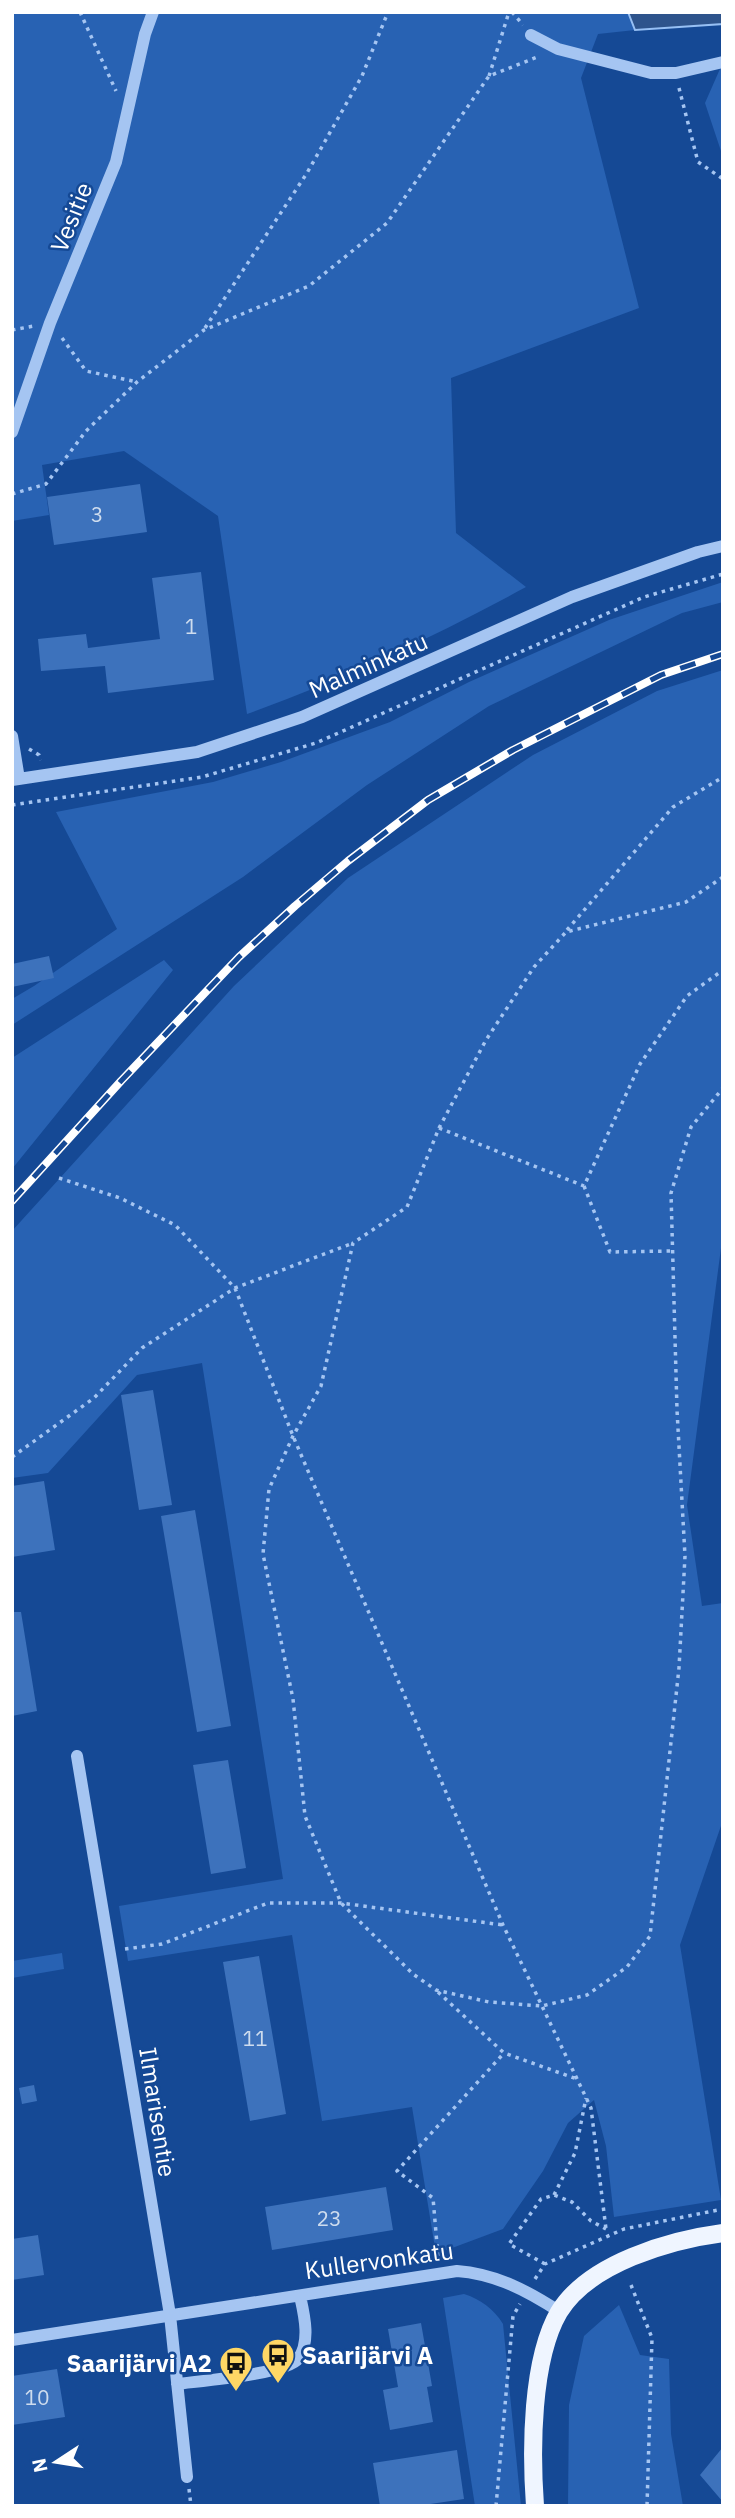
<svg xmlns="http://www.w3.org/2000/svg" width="735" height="2518" font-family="'IBM Plex Sans',sans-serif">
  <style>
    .green { fill: #2862b3 }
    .water { fill: #2e548c; stroke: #97c0f4; stroke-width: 2 }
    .building { fill: #3d72bc }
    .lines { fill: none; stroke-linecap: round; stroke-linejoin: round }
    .path { stroke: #a5c5f2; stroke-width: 3.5; stroke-dasharray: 3.5 5; stroke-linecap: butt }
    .minor { stroke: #a5c5f2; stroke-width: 12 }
    .major { stroke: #eff5ff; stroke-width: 18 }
    .rail-casing { stroke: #fff; stroke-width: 8 }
    .rail { stroke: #154995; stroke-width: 5; stroke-dasharray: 16; stroke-linecap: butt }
    .labels { text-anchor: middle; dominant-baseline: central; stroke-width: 5; stroke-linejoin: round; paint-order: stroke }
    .number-label { font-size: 21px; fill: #cedcee }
    .street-label { font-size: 24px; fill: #fff; stroke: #154995 }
    .poi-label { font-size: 24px; font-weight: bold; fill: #fff; stroke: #154995; text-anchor: start }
  </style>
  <rect width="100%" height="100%" fill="#154995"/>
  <path class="green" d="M12,12h616l7,18 -37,4 -17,44 58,230 -188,70 5,155 70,54c-90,49 -182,92 -279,127l-29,-198 -94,-65 -82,14 7,50 -37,6z
    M723,62v95l-18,-54z
    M723,582v20l-41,11 -193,93 -122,79 -124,92 -231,148v-26l22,-13 83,-57 -61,-117 157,-30 68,-20 109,-40 79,-40 140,-62z
    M723,670v563l-36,272 15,101 21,-3v217l-43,125 41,255 -107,17 -8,-71 -12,-46 -26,23 -25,48 -40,58 -67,25 -24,-147 -90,14 -30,-186 -164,26 -9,-55 164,-27 -81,-516 -65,12 -89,98 -36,5v-247l222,-245 114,-108 185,-123 124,-64z
    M164,960l9,10 -161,199v-111z
    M62,1953l2,16 -52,9v-17z
    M464,2294c16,5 30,15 39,30l18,182h-46l-32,-208z
    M619,2305l21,50 29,4 2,75 12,72h-115l1,-101 15,-69z"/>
  <path class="water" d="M628,12h95v12l-88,6z"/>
  <path class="building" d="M140,484l7,48 -93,13 -7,-48z
    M201,572l13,108 -106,13 -3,-27 -64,5 -3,-32 48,-5 2,14 72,-9 -8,-61z
    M49,956l5,22 -42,9v-23z
    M153,1390l19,115 -33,5 -18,-115z
    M44,1481l11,69 -43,7v-71z
    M195,1510l36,216 -34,6 -36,-216z
    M12,1612h9l16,99 -25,5z
    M228,1760l18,108 -35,6 -18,-109z
    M259,1956l27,158 -36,7 -27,-159z
    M34,2085l3,16 -15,3 -3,-16z
    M386,2187l7,43 -121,20 -7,-43z
    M38,2235l6,40 -32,5v-41z
    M421,2323l11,63 -5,1 6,35 -43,8 -7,-40 15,-3 -10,-58z
    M57,2369l8,48 -53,8v-49z
    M723,2447v55l-23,-27z
    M457,2450l7,49 -47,7h-37l-7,-43z"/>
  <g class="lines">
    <path class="path" d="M80,12l36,79
      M512,12l11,13
      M489,76l20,-64
      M679,88l19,74 25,17
      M205,328l102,-155 55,-97 26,-64
      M12,330l22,-4
      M62,338l24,33 51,11
      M12,494l34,-10 40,-53 51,-49 67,-52 105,-44 78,-63 102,-147 51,-20
      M29,749l10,6 2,5
      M12,805l190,-28 114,-34 328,-146 79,-23
      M723,877l-37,25 -120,30 -32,35 -48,73 -47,88 -32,79 -54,36 -32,143 -28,50 -24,53 -6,65 30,145 12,117 36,87 72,71 23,16 53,12 53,4 45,-11 40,-28 23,-31 29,-268 6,-112 -8,-146 -6,-217 20,-66 32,-39
      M567,930l106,-123 50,-30
      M439,1128l145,58 56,-122 47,-68 36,-26
      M59,1178l61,20 55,27 60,63 58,148 210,489 88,183 15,121
      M584,1186l26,66 63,-1
      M723,1188v21
      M12,1457l82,-59 48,-50 93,-60 118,-45
      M125,1949l37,-5 106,-41h73l162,22
      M438,1992l66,61 73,26
      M554,2195l21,-42 11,-55
      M438,2256l-5,-58 -36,-27 107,-118
      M545,2264l-36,-20 32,-45 13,-4 18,7 19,19 15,8
      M535,2279l10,-15 79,-35 99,-20
      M631,2285l21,53 -5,168
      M189,2489l2,17
      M496,2506l17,-190 7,-12"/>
    <path class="minor" d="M531,35l27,14 93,24h25l47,-11
      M12,432l38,-109 66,-161 29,-128 8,-22
      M12,736l7,43
      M12,780l185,-28 105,-35 270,-120 126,-45 25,-6
      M77,1756l93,559 17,162
      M12,2340l445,-69c39,3 71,20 103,41
      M177,2384c22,-3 110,-10 121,-25 13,-17 6,-45 2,-63"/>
    <path class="major" d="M535,2506c-4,-55 -4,-146 24,-194 30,-49 111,-72 164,-79"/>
    <defs>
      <path id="rail" d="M12,1201l109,-120 118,-124 56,-51 53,-45 80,-61 85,-50 148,-75 62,-21"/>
    </defs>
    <use href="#rail" class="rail-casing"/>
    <use href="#rail" class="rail"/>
  </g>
  <defs>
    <symbol id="bus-pin" viewBox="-11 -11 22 30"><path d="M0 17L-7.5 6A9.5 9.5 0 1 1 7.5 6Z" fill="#ffd765" stroke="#154995"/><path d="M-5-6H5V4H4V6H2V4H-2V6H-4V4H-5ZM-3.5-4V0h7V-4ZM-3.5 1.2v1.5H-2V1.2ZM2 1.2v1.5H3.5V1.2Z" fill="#111"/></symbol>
  </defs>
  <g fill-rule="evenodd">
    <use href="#bus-pin" x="259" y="2336" width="38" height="52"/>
    <use href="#bus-pin" x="217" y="2344" width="38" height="52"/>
  </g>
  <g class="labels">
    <g class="number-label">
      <text x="97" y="514">3</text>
      <text x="191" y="626">1</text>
      <text x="255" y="2038">11</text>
      <text x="329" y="2218">23</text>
      <text x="37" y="2397">10</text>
    </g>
    <g class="street-label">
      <text transform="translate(71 217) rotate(-68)">Vesitie</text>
      <text transform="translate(368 665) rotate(-24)">Malminkatu</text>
      <text transform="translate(158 2112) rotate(81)">Ilmarisentie</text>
      <text transform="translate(379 2260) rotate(-8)">Kullervonkatu</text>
    </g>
    <g class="poi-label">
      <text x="302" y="2355">Saarijärvi A</text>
      <text x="212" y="2363" text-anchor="end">Saarijärvi A2</text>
    </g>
  </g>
  <rect width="735" height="2518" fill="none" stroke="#ffffff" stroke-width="28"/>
  <g transform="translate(56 2462) rotate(258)" stroke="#154995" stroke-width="5" paint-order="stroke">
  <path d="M0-5L12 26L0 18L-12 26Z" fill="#ffffff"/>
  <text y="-10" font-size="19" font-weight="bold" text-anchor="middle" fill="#ffffff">N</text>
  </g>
</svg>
